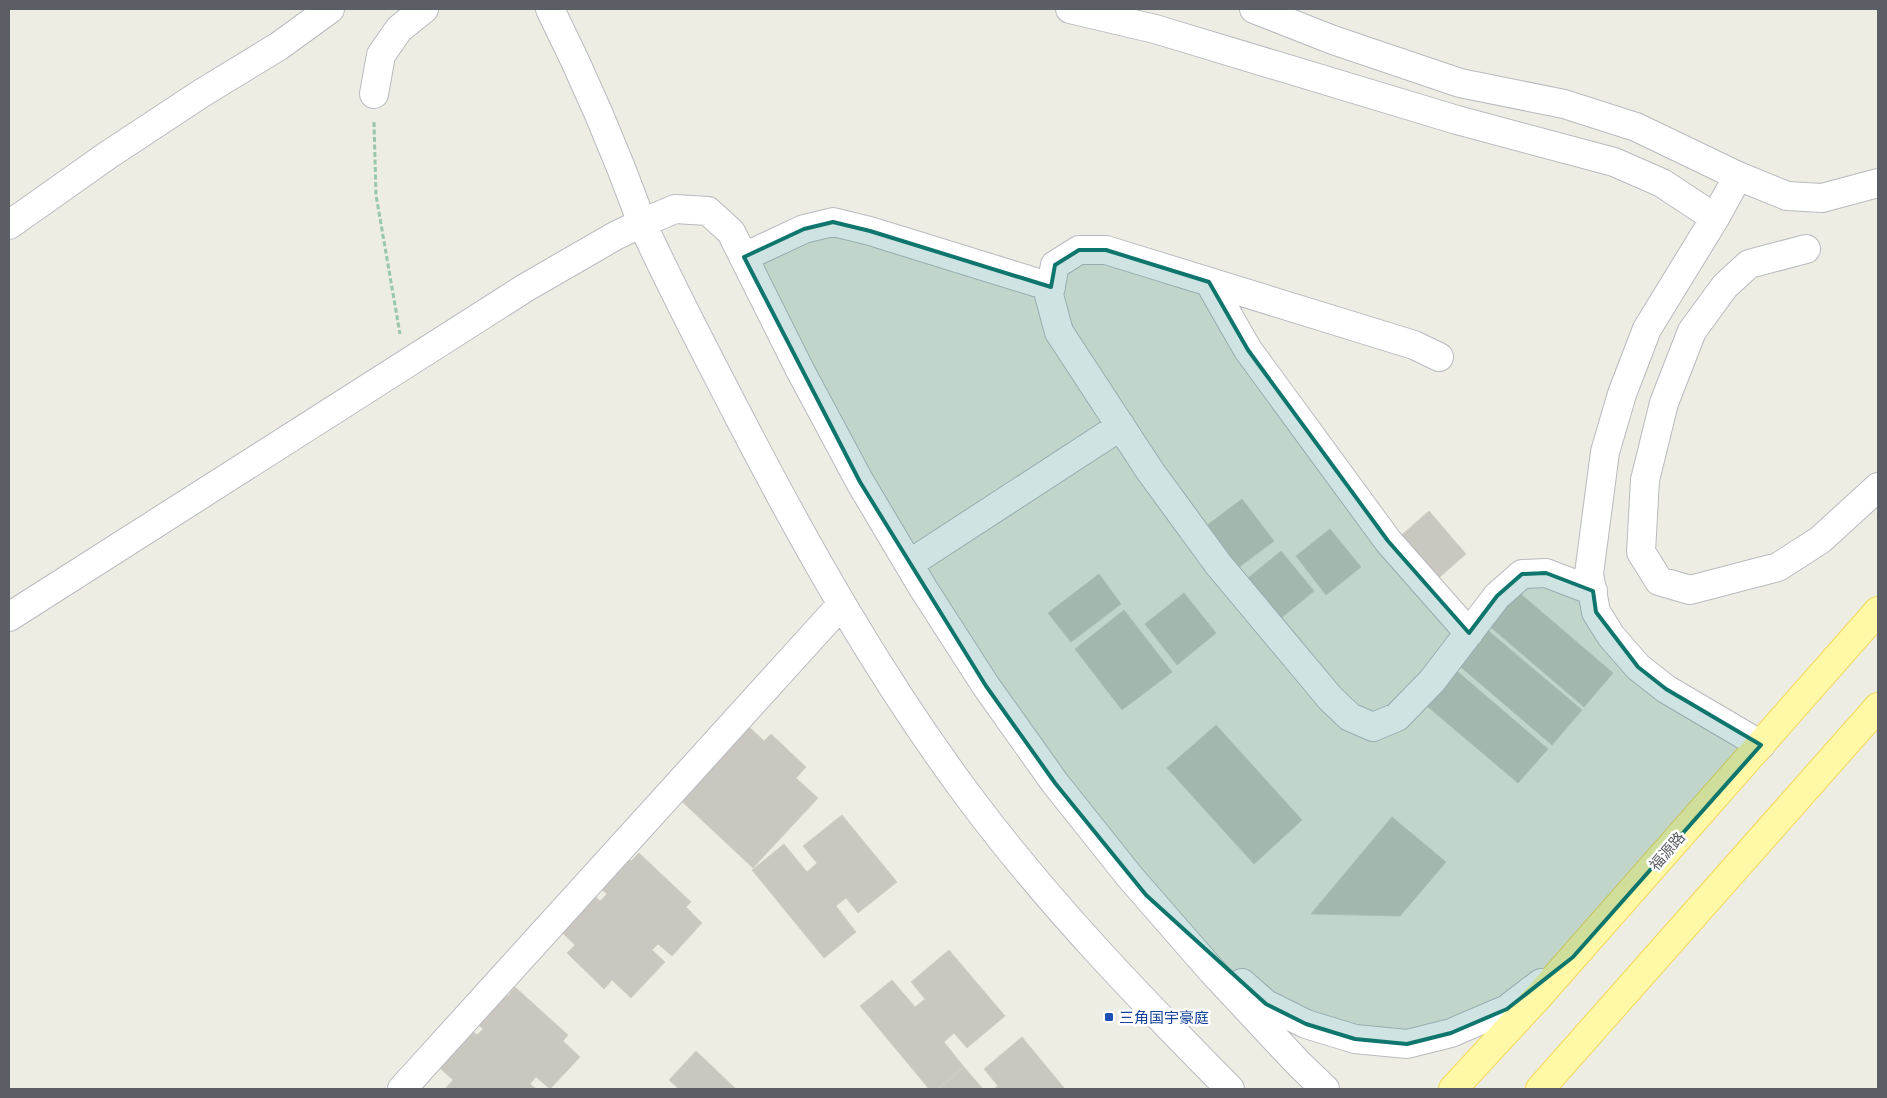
<svg xmlns="http://www.w3.org/2000/svg" width="1887" height="1098" font-family="Quicksand,'Noto Sans SC',sans-serif">
  <style>
    .building { fill: #c9c7c0; stroke: #d3cfc1 }
    .lines { fill: none; stroke-linecap: round; stroke-linejoin: round }
    .street-casing { stroke: #b8bac0; stroke-width: 30 }
    .primary-casing { stroke: #f5d756; stroke-width: 30 }
    .path { stroke: #97c8aa; stroke-width: 3; stroke-dasharray: 5 2.5; stroke-linecap: butt }
    .street { stroke: #fff; stroke-width: 28 }
    .primary { stroke: #fff9a7; stroke-width: 28 }
    .marked { fill: #0f766e; fill-opacity: 0.2; stroke: #0f766e; stroke-width: 4; stroke-linejoin: round }
    .transit-dot { fill: #1a4fb4; stroke: #fff; stroke-width: 2 }
    .labels { text-anchor: middle; dominant-baseline: central; stroke-width: 5; stroke-linejoin: round; paint-order: stroke }
    .street-label { font-size: 15px; fill: #5b5e64; stroke: #fff }
    .transit-label { font-size: 15px; fill: #164399; stroke: #fff; text-anchor: start }
  </style>
  <rect width="100%" height="100%" fill="#eeede3"/>
  <path class="building" d="M1242,499l32,42 -40,30 -32,-42z
    M1429,511l37,43 -33,29 -37,-43z
    M1330,529l31,38 -35,28 -30,-39z
    M1281,551l33,40 -39,32 -33,-40z
    M1099,574l22,30 -50,38 -23,-29z
    M1516,590l97,83 -29,34 -97,-83z
    M1184,593l32,40 -39,32 -32,-41z
    M1124,610l48,62 -50,38 -47,-61z
    M1485,628l97,82 -30,35 -97,-83z
    M1451,666l97,83 -30,34 -97,-82z
    M744,722l20,19 7,-7 35,33 -10,11 22,20 -65,70 -78,-73z
    M1216,725l86,95 -48,44 -87,-96z
    M842,815l55,67 -39,31 -12,-15 -10,8 20,26 -32,26 -72,-88 32,-26 23,28 10,-9 -14,-17z
    M1392,817l54,45 -46,54 -89,-2z
    M620,851l11,10 8,-8 52,49 -5,5 16,16 -30,33 -14,-12 -6,6 13,12 -34,36 -19,-18 -8,9 -37,-36 8,-8 -23,-22 34,-35 14,13 7,-7 -15,-13z
    M949,950l56,66 -38,32 -13,-15 -10,9 20,25 -26,22h-9l-69,-83 32,-26 23,27 10,-8 -14,-17z
    M496,986l12,10 7,-9 53,48 -5,6 17,16 -30,32 -14,-12 -6,7 6,5h-91l8,-9 -23,-21 33,-36 14,12 6,-6 -14,-13z
    M1022,1037l43,52h-71l4,-3 -14,-17z
    M696,1051l40,38h-57l-10,-9z
    M964,1067l19,22h-45z"/>
  <g class="lines">
    <defs>
      <path id="street" d="M1070,9l85,20 302,91 157,42 48,21 53,35
        M1254,9l79,31 127,43 104,21 72,23 102,49 49,20 35,2 56,-15
        M374,94l7,-39 18,-26 25,-20
        M1738,176l-23,42 -68,111 -25,65 -17,58 -16,122 7,38 15,24 27,31 28,22 95,56
        M9,225l99,-70 94,-62 77,-47 51,-37
        M1806,249l-57,15 -24,22 -33,45 -28,72 -19,77 -4,72 18,29 31,9 88,-23 42,-27 58,-53
        M744,257l60,-28 29,-7 37,9 181,56
        M1209,282l39,68 140,191 81,92
        M1439,357l-25,-12 -308,-95h-27l-24,15 -6,30 10,37 91,139 68,93 112,134 20,19 23,10 24,-10 35,-36 65,-85 25,-22 24,-1 47,18
        M909,564l212,-138
        M9,617l516,-329 90,-52 27,-13c-27,-74 -57,-144 -92,-214
        M1242,983l24,21 40,20 49,15 52,5 44,-11 56,-24 34,-26
        M402,1089l439,-484
        M1230,1089c-91,-92 -180,-184 -258,-288 -90,-120 -164,-251 -233,-384 -33,-64 -67,-128 -97,-194l33,-14 33,2 23,21 69,138 60,112 63,106 63,98 69,97 75,94 82,94 86,92 27,26"/>
      <path id="primary" d="M1453,1089l85,-92 340,-386
        M1540,1089l338,-382"/>
    </defs>
    <use href="#street" class="street-casing"/>
    <use href="#primary" class="primary-casing"/>
    <path class="path" d="M374,122l2,73 24,139"/>
    <use href="#street" class="street"/>
    <use href="#primary" class="primary"/>
  </g>
  <path class="marked" d="M833,222l37,9 181,56 4,-22 24,-15h27l103,32 39,68 140,191 81,92 28,-37 25,-22 24,-1 47,18 3,21 42,55 28,22 95,56 -188,212 -66,52 -56,24 -44,11 -52,-5 -49,-15 -40,-20 -120,-109 -91,-112 -69,-97 -126,-204 -116,-225 60,-28z"/>
  <rect class="transit-dot" x="1104" y="1012" width="10" height="10" rx="2.5"/>
  <g class="labels">
    <g class="street-label">
      <text transform="translate(1667 851) rotate(-49)">福源路</text>
    </g>
    <g class="transit-label">
      <text x="1119" y="1017">三角国宇豪庭</text>
    </g>
  </g>
  <rect width="1887" height="1098" fill="none" stroke="#5b5e64" stroke-width="20"/>
</svg>
